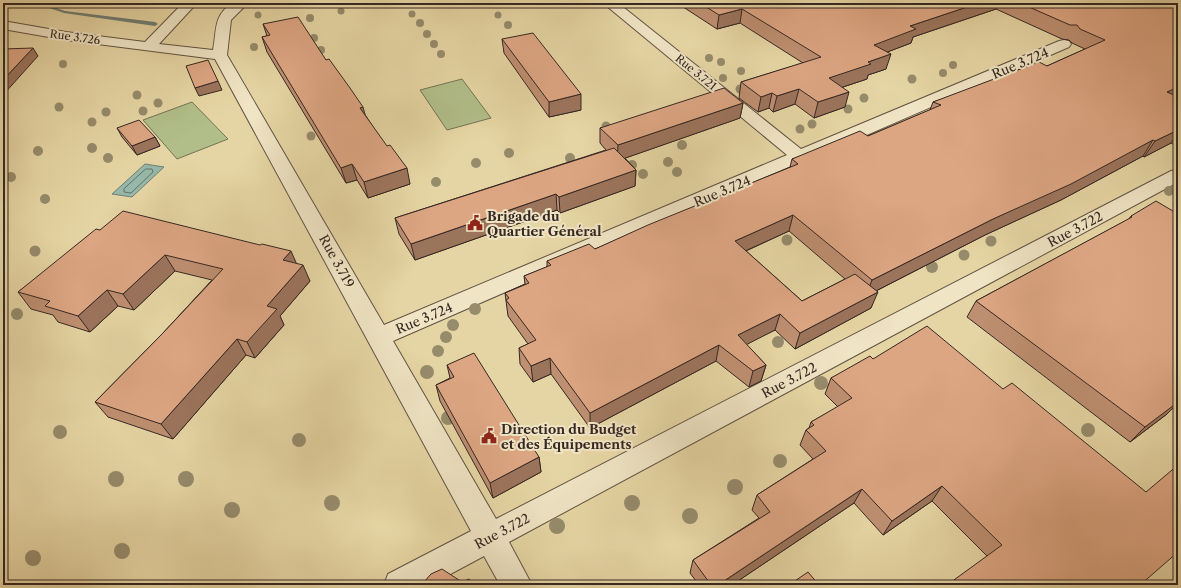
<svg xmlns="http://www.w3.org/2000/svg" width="1181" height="588" font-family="'Libre Caslon Text',serif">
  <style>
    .green { fill: #b1be89; stroke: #747356 }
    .water { fill: #96b8aa; stroke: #707e74 }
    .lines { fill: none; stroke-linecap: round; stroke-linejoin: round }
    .shore { stroke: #667066; stroke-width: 1 }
    .stream { fill: #707e74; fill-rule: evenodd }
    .street-casing { stroke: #625343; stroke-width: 2 }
    .street { fill: #efe4c4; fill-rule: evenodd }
    .tree { fill: #968b6b }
    .wall { fill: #be8f71; stroke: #362823; fill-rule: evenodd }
    .shaded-wall { fill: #9b745c; stroke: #362823 }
    .building { fill: #dda683; stroke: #362823 }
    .labels { text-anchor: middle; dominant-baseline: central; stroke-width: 4; stroke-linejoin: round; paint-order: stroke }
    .far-street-label { font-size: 11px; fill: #362823; stroke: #efe4c4 }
    .street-label { font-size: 13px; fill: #362823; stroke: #efe4c4 }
    .poi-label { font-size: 13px; font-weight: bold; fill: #362823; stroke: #efe4c4; text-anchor: start }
  </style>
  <rect width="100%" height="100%" fill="#e6d5a4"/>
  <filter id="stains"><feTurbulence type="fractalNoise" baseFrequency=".005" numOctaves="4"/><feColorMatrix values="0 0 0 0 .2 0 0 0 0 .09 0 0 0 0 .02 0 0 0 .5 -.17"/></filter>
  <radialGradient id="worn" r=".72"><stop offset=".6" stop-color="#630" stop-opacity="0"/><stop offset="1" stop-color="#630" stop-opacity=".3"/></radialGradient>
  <path class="green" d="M462,79l29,39 -44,12 -27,-40z
    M192,102l36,37 -51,20 -34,-39z"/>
  <path class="water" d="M145,164l19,3 -32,30 -20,-3z"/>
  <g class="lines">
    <path class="shore" d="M146,169h6l1,3 -22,21 -7,-1v-3z"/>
    <path class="stream" d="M35,3h7l23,8 90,11 3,2 -3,2 -91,-13z"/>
    <defs>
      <path id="street" d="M183,3h14l-38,41 54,6c4,-20 0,-34 19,-47h16l-17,17 -4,35 157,270 403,-170 -184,-152h15l183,146 258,-108 5,-1 5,1 2,3 -2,3 -676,294 103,178 675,-348 7,-2v13l-669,360 23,43h-32l-16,-29 -54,29h-46l4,-11 83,-43 -256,-472 -149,-19 -63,-11v-8l63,11 79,10z"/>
    </defs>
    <use href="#street" class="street-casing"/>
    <use href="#street" class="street"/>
  </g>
  <g class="tree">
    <circle cx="341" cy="11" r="3.5"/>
    <circle cx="412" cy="14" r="3.5"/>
    <circle cx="258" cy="15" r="3.5"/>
    <circle cx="498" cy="15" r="3.5"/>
    <circle cx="310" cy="18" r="4"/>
    <circle cx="420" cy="23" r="4"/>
    <circle cx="508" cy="25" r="4"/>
    <circle cx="427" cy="34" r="4"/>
    <circle cx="314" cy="38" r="4"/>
    <circle cx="434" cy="44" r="4"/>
    <circle cx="254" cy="47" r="4"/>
    <circle cx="321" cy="50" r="4"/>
    <circle cx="441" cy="54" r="4"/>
    <circle cx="709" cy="58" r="4"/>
    <circle cx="721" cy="62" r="4"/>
    <circle cx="63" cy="64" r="4"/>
    <circle cx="953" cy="65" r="4"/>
    <circle cx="741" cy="71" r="4"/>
    <circle cx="943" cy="73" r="4"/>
    <circle cx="723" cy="78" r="4"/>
    <circle cx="912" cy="79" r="4.5"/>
    <circle cx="740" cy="89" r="4.5"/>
    <circle cx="137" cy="95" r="4.5"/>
    <circle cx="864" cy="98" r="4.5"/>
    <circle cx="158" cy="103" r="4.5"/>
    <circle cx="59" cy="107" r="4.5"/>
    <circle cx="848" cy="109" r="4.5"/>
    <circle cx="143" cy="111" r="4.5"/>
    <circle cx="106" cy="112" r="4.5"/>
    <circle cx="92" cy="122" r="4.5"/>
    <circle cx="812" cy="124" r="4.5"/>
    <circle cx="606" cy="126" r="4.5"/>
    <circle cx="800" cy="129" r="4.5"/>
    <circle cx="311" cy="136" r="4.5"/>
    <circle cx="682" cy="145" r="5"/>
    <circle cx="92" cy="148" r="5"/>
    <circle cx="38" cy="151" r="5"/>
    <circle cx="509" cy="153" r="5"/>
    <circle cx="108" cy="158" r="5"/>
    <circle cx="570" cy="158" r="5"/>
    <circle cx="668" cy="162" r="5"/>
    <circle cx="476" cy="163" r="5"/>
    <circle cx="632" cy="165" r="5"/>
    <circle cx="677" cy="172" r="5"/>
    <circle cx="643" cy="174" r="5"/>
    <circle cx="11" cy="177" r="5"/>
    <circle cx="436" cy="182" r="5"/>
    <circle cx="1169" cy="191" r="5"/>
    <circle cx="45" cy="199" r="5"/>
    <circle cx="787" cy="240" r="5.5"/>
    <circle cx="991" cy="241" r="5.5"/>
    <circle cx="35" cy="251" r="5.5"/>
    <circle cx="964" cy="255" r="5.5"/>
    <circle cx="932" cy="267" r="6"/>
    <circle cx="475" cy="309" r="6"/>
    <circle cx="17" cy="314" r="6"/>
    <circle cx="453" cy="325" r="6"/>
    <circle cx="446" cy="337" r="6"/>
    <circle cx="778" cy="342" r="6"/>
    <circle cx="438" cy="351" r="6"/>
    <circle cx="427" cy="372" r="7"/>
    <circle cx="821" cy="383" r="7"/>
    <circle cx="448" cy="418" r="7"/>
    <circle cx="1088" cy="430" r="7"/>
    <circle cx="60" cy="432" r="7"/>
    <circle cx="299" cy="440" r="7"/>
    <circle cx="780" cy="461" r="7"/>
    <circle cx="116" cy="479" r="8"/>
    <circle cx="186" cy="479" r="8"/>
    <circle cx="735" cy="487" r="8"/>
    <circle cx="332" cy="503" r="8"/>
    <circle cx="632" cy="503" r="8"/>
    <circle cx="232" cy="510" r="8"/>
    <circle cx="690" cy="516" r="8"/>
    <circle cx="557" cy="526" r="8"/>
    <circle cx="122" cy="551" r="8"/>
    <circle cx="33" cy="558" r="8"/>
  </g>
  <path class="wall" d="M677,3h501v144l-7,-4 -27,14 -1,-1 -82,44 -76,35 -109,56 -5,17 -76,41 -20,-19 -29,14 20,21 -5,16 -12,6 -33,-26 -126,67 -39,-54 -18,8 -13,-18 -1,-16 9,-4 -20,-28 -3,-23 20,-9 -1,-8 23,-9v-6l48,-12 195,-82 2,-8 76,-23 62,-26 3,-8 114,-36 38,-17 -13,-6 -3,-3 -7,-1 -66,-30 -83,28 -2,6 -24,9 -1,17 -18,6 -1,4 -24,8 2,20 -31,11 -19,-14 -22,8 -4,-4 -11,4 -19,-14 2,-16 62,-19 -63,-40 -23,6zM789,231l56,48 -43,22 -56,-50z
    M263,24l63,36 38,53 46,71 -42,14 -11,-18 -11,3 -79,-131 -5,-15 5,-1z
    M502,39l79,71 -32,7 -45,-64z
    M743,103l-3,15 -115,40 11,12 -1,16 -75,27 -3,-3 -142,50 -16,-26 -4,-16 211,-68 -6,-7v-15z
    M117,128l38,9 5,9 -23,9 -15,-18z
    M1178,214l-11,200 -37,28 -163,-125 9,-16 153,-82 2,-3z
    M100,230l196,33 14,18 -30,35 4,9 -29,33 -9,-3 -73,84 -65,-22 -13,-15 68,-69 49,-53 -37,-9 -41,39 -16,-4 -28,26 -32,-10 -5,-7 -22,-6 -13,-17z
    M873,359l305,193 -191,4 -55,-55 -49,34 -29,-32 -122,82h-33l-9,-12 3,-13 66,-42 -7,-8 5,-15 56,-36 -13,-14 6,-15 3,-2 2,-6 27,-15 -13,-13 6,-16z
    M447,365l92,92 2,15 -48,26 -53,-97 -4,-16 14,-7z"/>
  <path class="shaded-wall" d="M979,3h20l-3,6 -83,28 -2,6 -42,16 5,-14 36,-19z
    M742,9l-2,14 -23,6 2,-14z
    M33,48l5,8 -35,39v-15z
    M891,54l-5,15 -18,6 -1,4 -42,14 4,-15 39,-16z
    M218,81l4,9 -23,6 -4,-8z
    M1178,87v11l-11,-6z
    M799,89l-4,15 -22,8 4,-16z
    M849,92l-4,15 -31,11 4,-16z
    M772,93l-3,15 -11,4 3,-15z
    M581,94v16l-32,7v-15z
    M743,103l-3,15 -123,43 1,-16z
    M363,107l4,15 -7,-14z
    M1178,130v3l-7,10 -27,14 11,-16z
    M155,137l5,9 -23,9 -5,-9z
    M1153,140l-10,16 -82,44 -76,35 -119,61 6,-16 121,-61z
    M352,164l5,16 -11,3 -5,-15z
    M407,168l3,16 -42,14 -4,-16z
    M636,170l-1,16 -75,27 -1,-16z
    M556,194l1,16 -142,50 -4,-16z
    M793,215l-4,16 -57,26 3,-16z
    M291,251l7,16 -15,-7z
    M165,255l10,16 -41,39 -11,-16z
    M303,265l7,16 -30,35 4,9 -29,33 -8,-16 20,-36z
    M107,290l11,16 -28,26 -12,-16z
    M878,292l-7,16 -76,41 5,-16z
    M780,314l-5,16 -41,21 4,-16z
    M237,339l9,16 -73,84 -12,-15z
    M719,345l-3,16 -126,67v-15z
    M550,358l1,16 -18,8 -2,-16z
    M766,365l-5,16 -12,6 4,-16z
    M1178,399v4l-11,11 -37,28 15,-15z
    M539,457l2,15 -48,26 -3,-15z
    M942,486l-10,15 -49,34 9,-14z
    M862,489l-8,14 -122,82h-14z"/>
  <path class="building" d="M700,3h279l-69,23 6,3 -42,16 17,9 -23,8 3,2 -42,14 20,14 -31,10 -19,-13 -22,7 -5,-3 -11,4 -20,-15 80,-25 -79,-48 -23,6z
    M1020,3h158v84l-11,5 11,5v33l-23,11 -2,-1 -82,44 -78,35 -121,61 -79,-65 -58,26 67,60 53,-27 23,18 -78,41 -20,-19 -42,21 28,30 -13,6 -34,-26 -129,68 -40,-55 -19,8 -12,-18 17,-8 -30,-40 3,-2 -4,-5 24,-10 -5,-7 27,-11 -4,-4 42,-17 6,5 53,-24 150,-61 -6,-5 68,-28 8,5 73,-31 -8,-3 106,-40 8,4 58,-26 -25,-11 -3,-4h-7z
    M298,17l28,43 3,-1 21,29 13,19 -3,1 27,38 3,-1 17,23 -43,14 -12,-18 -11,4 -79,-131 8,-2 -7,-11z
    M533,33l48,61 -32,8 -47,-63z
    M33,48l-30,32v-31z
    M208,60l10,21 -23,7 -9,-22z
    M724,88l19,15 -125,42 -18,-17z
    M139,120l16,17 -23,9 -15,-18z
    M614,148l22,22 -77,27 -3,-3 -145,50 -16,-26z
    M1156,201l22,13v188l-33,25 -169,-126 156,-84 -1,-1z
    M123,211l137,34 2,-1 29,7 -8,9 20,5 -36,41 10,3 -30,33 -10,-3 -76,85 -66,-22 68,-69 60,-64 -58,-14 -42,39 -16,-4 -29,26 -33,-10 5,-5 -32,-9 78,-63 4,1z
    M927,326l76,63 9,-6 134,109 32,-27v87l-38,33h-193l55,-40 -60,-59 -50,35 -30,-32 -144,96h-7l-18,-25 77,-48 -13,-17 69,-44 -20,-21 8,-5 -3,-3 41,-24 -21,-20 39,-22 3,3z
    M474,353l65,104 -49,26 -54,-98 18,-8 -7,-12z
    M442,569l20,13 7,-3 3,6h-53l4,-2 8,-9z
    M808,572l11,13h-30z"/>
  <defs>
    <symbol id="civic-bare" viewBox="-9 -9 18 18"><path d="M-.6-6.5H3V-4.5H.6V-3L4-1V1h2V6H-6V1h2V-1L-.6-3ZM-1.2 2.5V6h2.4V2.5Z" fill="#8f2418" stroke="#efe4c4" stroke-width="2.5" paint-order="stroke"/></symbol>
  </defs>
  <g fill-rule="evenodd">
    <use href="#civic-bare" x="464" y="212" width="22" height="22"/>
    <use href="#civic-bare" x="478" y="425" width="22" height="22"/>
  </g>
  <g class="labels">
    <g class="far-street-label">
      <text transform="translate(75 37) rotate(8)">Rue 3.726</text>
      <text transform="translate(696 72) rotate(39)">Rue 3.721</text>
    </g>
    <g class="street-label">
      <text transform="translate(1020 63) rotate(-23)">Rue 3.724</text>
      <text transform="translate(722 191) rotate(-23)">Rue 3.724</text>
      <text transform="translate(1075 229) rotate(-28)">Rue 3.722</text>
      <text transform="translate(337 261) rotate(61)">Rue 3.719</text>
      <text transform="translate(424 318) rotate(-23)">Rue 3.724</text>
      <text transform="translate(789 380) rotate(-28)">Rue 3.722</text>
      <text transform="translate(502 531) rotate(-28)">Rue 3.722</text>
    </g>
    <g class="poi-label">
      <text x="487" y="216">Brigade du<tspan x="487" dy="15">Quartier Général</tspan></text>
      <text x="501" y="429">Direction du Budget<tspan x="501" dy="15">et des Équipements</tspan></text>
    </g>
  </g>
  <rect width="1181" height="588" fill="none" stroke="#e6d5a4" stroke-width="16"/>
  <rect x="4" y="4" width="1173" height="580" fill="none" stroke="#362823" stroke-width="2"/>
  <rect x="8" y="8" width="1165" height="572" fill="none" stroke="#362823"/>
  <rect width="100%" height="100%" filter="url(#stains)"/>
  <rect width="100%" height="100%" fill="url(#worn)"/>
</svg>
